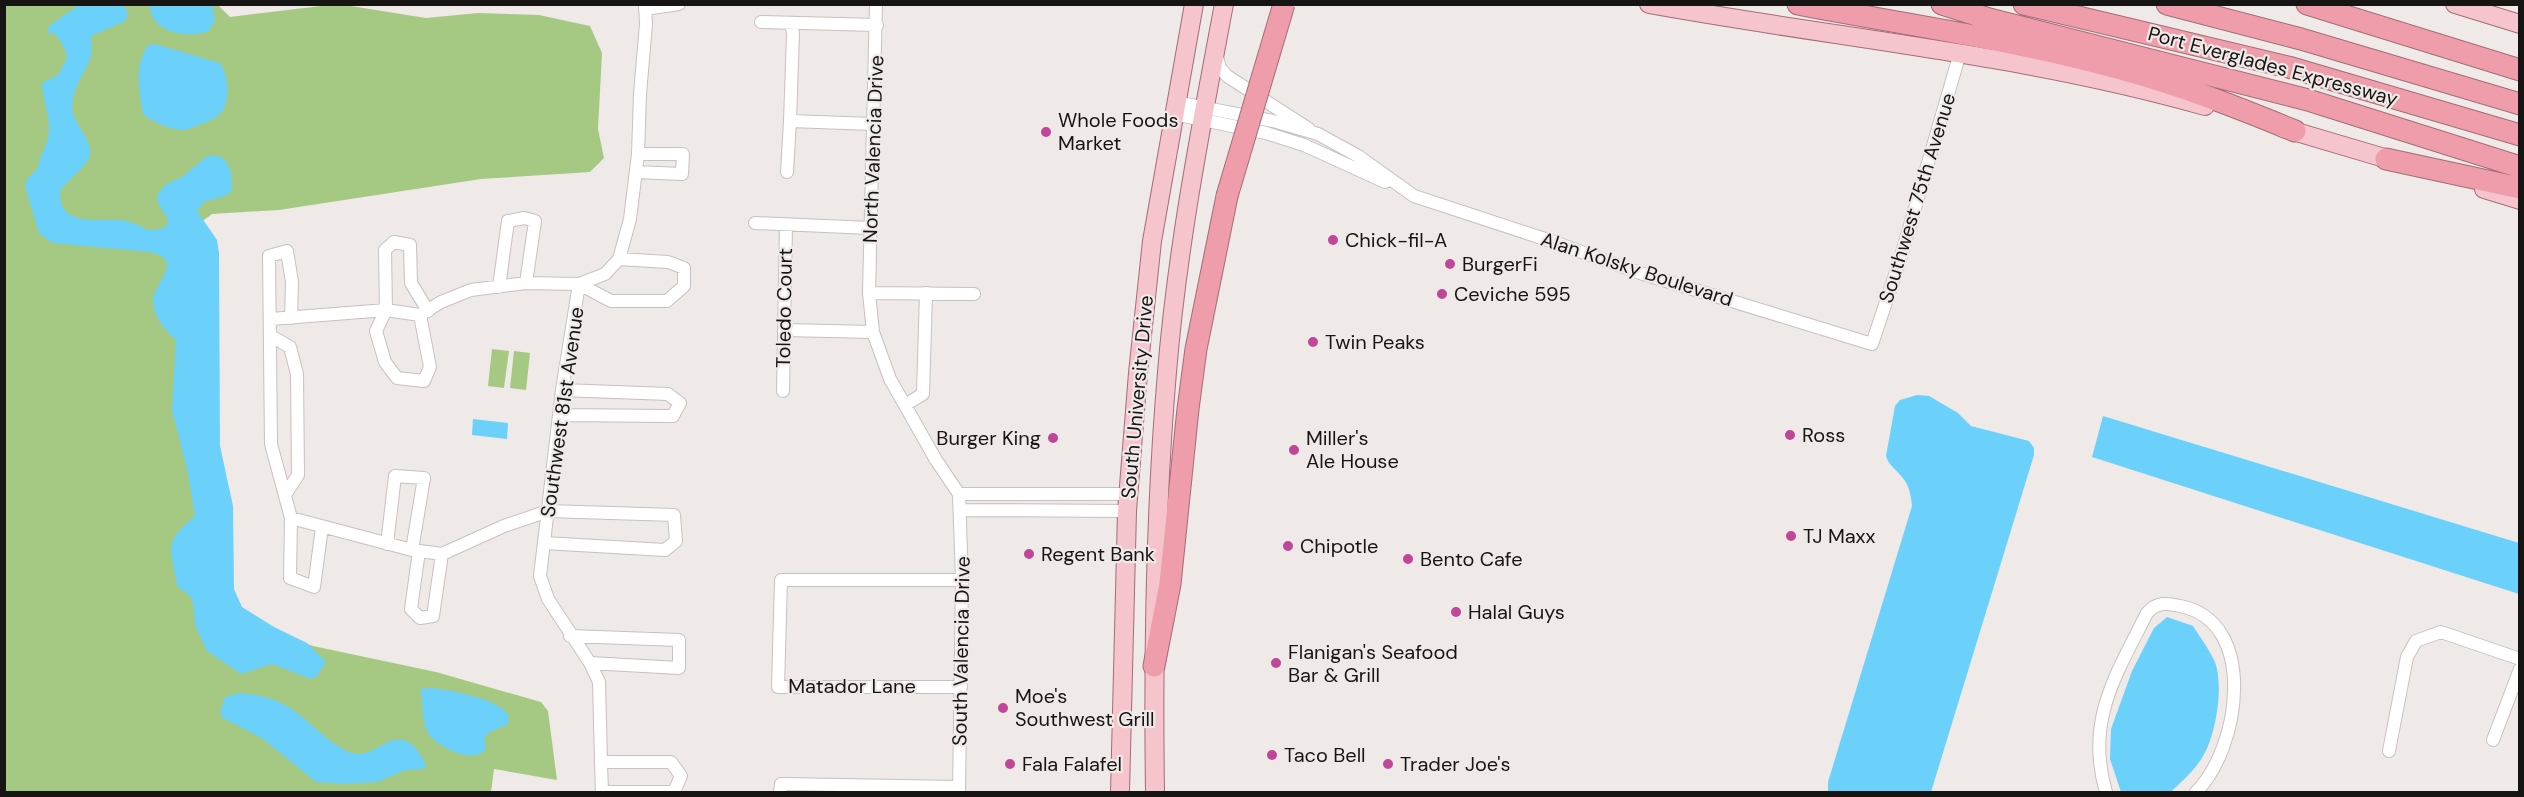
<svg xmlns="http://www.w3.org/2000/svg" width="2524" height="797" font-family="'DM Sans',sans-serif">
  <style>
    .green { fill: #a5c983 }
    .water { fill: #6bd1fa }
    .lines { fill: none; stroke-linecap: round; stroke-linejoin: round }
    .street-casing { stroke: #c7c1bf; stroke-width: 14 }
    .primary-casing { stroke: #a36d76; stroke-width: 20 }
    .highway-casing { stroke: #a36d76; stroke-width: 23 }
    .street { stroke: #fff; stroke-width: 12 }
    .primary { stroke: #f5c4cd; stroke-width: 18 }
    .highway { stroke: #ef9cab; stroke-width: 21 }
    .highway-bridge-casing { stroke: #a36d76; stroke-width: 23; stroke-linecap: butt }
    .highway-bridge { stroke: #ef9cab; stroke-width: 21 }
    .poi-dot { fill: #bf4699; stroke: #efe9e7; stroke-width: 2 }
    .labels { text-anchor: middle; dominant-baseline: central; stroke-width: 4.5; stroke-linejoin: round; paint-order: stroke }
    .street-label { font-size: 20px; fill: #171514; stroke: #efe9e7 }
    .poi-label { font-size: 20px; fill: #171514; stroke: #efe9e7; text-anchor: start }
  </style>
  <rect width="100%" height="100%" fill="#efe9e7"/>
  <path class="green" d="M338,4l88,14 52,-5 61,2 51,11 12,27 -4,76 6,29 -14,14 -109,7 -202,31 -67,4 -24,18 38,395 21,-5 66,24 123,26 105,30 7,9 9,69 -63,-11 -3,23h-486v-787h213l12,12z
    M492,349l17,2 -5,37 -16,-2z
    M514,351l16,2 -4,37 -16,-2z"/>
  <path class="water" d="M79,5h45l4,10 -3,6 -34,15c0,7 2,17 -1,23 -7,16 -18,31 -18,49 1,16 21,31 18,47 -1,9 -24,27 -30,36 -1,40 42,25 66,30 20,4 17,14 40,6l2,-8 -10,-16 -1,-8 9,-11 16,-7 25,-21c23,-4 27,19 24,36l-11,6 -15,3 -8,10 20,29 2,13 1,193 13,60 1,83 8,18 32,20 33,16 19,19 -9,14 -6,3 -39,-15 -31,10 -34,-23 -12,-26 -2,-23 -3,-6 -13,-10c-6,-40 -15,-42 18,-70l-8,-47 -15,-59 4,-70c-11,-10 -27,-28 -22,-45 5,-17 29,-35 -4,-43l-98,-9 -13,-10 -14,-47 2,-7 11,-11c1,-13 10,-22 11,-37 1,-16 -7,-32 -7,-48l16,-8 9,-17 -2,-9 -10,-16 -6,1 -1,-5 2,-4z
    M150,5h62l3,15 -6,11c-22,8 -59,2 -59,-26z
    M155,44l65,19c8,12 11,35 2,48 -5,8 -15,11 -23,14 -6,2 -13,6 -18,5 -13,-1 -28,-8 -38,-16 -4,-24 -9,-45 4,-68z
    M1917,395l12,1 29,17 13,13 58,15 5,7v7l-103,337h-103v-10l84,-276c-1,-11 -3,-21 -10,-29 -6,-8 -13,-11 -16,-21l9,-50 5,-6z
    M2103,416l416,127v51l-427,-137z
    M473,419l35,4 -1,16 -35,-4z
    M2167,617l26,9c7,11 16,23 22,36 9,25 1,74 -13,96 -9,14 -20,23 -31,34h-50l-11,-33 1,-30 21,-58 22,-43z
    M432,688c18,2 60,10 73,23 4,3 4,8 3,13l-20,9 -4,6 2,10c-13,17 -52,-3 -59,-18 -6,-12 -3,-29 -7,-42z
    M239,693c14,1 27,3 40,9 27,12 45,41 73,51 26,9 46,-42 74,11l-2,5 -18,1 -29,12 -32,2 -29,-2 -53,-43 -42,-22v-9l4,-11z"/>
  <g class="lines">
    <defs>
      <path id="street" d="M876,4l-7,289 4,39 17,47 46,81 23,34 3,86 -3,212
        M645,9l34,-5
        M761,22l116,3
        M791,23l2,11 -3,87 83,3
        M1216,53l4,15 7,8 82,53
        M1176,102l97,19 45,13 40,22 56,40 137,45 89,32 232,71 27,-81 61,-210
        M1174,114l92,19 38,12 81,37
        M636,172l46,2 1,-20h-45
        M787,172l3,-51
        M755,223l115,5
        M499,287l9,-66 16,-3 11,3 -9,62
        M869,293l105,1
        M420,315l10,52 -6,14 -27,-3 -12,-16 -9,-31 10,-21 -1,-60 9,-8 16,3 1,38 17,28
        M291,318l1,-36 -5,-31 -18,5 2,188 20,74 -1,60 24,9 8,-60
        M271,319l115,-9 34,5 21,-13 30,-12 55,-7 53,1 32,17h56l17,-15v-18l-16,-6 -49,-3
        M785,330l88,2
        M271,336l19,11 7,27 1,101 -13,20
        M783,391l3,-166
        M905,405l18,-11 3,-101
        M559,415l114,1 7,-13 -12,-9 -106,-4
        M959,494h170
        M961,510l166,1
        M291,518l121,32 30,4 62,-28 44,-15 126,4 2,26 -11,9 -121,-7
        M387,544l8,-68 29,2 -12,72
        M419,551l-8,58 9,9 13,-2 9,-62
        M570,636l109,4v28l-89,-5
        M961,687h-183l3,-107h181
        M2493,740l27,-71
        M2389,751l18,-94 9,-16 25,-9 79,27
        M601,762h70l10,14 -7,16h-72l-1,-30 -2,-80 -9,-19 -42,-64 -8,-23 22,-186 17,-106 26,-10 14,-15 11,-40 8,-65 2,-60 6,-70 -1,-20
        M780,792l1,-8 178,3
        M2106,792c-21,-71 10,-117 41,-179 10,-11 18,-10 33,-7 79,15 60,143 16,186"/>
      <path id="primary" d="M1649,4c186,34 374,50 556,102
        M2455,4l65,20
        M2283,128l115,34
        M2484,189l36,11
        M1120,792l7,-281 11,-138 14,-132 42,-237
        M1155,792c-2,-140 0,-280 12,-420 10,-123 34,-246 57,-368"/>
      <path id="highway" d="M1798,4c108,21 220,36 326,66 59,16 115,38 171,61
        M1942,4l47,15 319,81 212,67
        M2024,4l268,64 228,67
        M2167,4l134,35 219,65
        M2307,4l213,66
        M2386,159l134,29
        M1154,666l16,-82 18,-175 8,-60 31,-153"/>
    </defs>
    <use href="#street" class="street-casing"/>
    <use href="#primary" class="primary-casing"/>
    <use href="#highway" class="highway-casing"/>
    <use href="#street" class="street"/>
    <use href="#primary" class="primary"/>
    <use href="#highway" class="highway"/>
    <defs>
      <path id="highway-bridge" d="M1227,196l57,-192"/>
    </defs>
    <use href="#highway-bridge" class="highway-bridge-casing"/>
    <use href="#highway-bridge" class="highway-bridge"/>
  </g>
  <g class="poi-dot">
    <circle cx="1046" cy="132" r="6"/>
    <circle cx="1333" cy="240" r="6"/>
    <circle cx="1450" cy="264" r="6"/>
    <circle cx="1442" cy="294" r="6"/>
    <circle cx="1313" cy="342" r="6"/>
    <circle cx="1790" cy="435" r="6"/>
    <circle cx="1053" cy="438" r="6"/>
    <circle cx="1294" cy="450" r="6"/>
    <circle cx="1791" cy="536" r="6"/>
    <circle cx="1288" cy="546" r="6"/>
    <circle cx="1029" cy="554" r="6"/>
    <circle cx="1408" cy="559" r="6"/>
    <circle cx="1456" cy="612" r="6"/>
    <circle cx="1276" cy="663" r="6"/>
    <circle cx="1003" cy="708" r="6"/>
    <circle cx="1272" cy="755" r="6"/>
    <circle cx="1010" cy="764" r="6"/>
    <circle cx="1388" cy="764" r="6"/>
  </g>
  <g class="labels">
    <g class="street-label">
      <text transform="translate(2273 66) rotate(15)">Port Everglades Expressway</text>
      <text transform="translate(873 149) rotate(-88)">North Valencia Drive</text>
      <text transform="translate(1917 198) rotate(-73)">Southwest 75th Avenue</text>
      <text transform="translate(1637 269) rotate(18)">Alan Kolsky Boulevard</text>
      <text transform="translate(784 308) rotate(-89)">Toledo Court</text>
      <text transform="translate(1137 397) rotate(-85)">South University Drive</text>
      <text transform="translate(562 412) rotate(-82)">Southwest 81st Avenue</text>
      <text transform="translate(961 651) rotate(-89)">South Valencia Drive</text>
      <text x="852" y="686">Matador Lane</text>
    </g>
    <g class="poi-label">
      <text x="1058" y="120">Whole Foods<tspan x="1058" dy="23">Market</tspan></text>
      <text x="1345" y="240">Chick-fil-A</text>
      <text x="1462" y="264">BurgerFi</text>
      <text x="1454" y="294">Ceviche 595</text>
      <text x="1325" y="342">Twin Peaks</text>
      <text x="1802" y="435">Ross</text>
      <text x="1041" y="438" text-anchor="end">Burger King</text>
      <text x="1306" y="438">Miller's<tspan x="1306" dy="23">Ale House</tspan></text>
      <text x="1803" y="536">TJ Maxx</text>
      <text x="1300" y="546">Chipotle</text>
      <text x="1041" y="554">Regent Bank</text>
      <text x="1420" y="559">Bento Cafe</text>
      <text x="1468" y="612">Halal Guys</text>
      <text x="1288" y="652">Flanigan's Seafood<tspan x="1288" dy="23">Bar &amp; Grill</tspan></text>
      <text x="1015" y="696">Moe's<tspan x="1015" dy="23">Southwest Grill</tspan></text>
      <text x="1284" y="755">Taco Bell</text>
      <text x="1022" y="764">Fala Falafel</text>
      <text x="1400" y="764">Trader Joe's</text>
    </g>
  </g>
  <rect width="2524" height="797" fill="none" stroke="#171514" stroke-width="12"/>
</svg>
